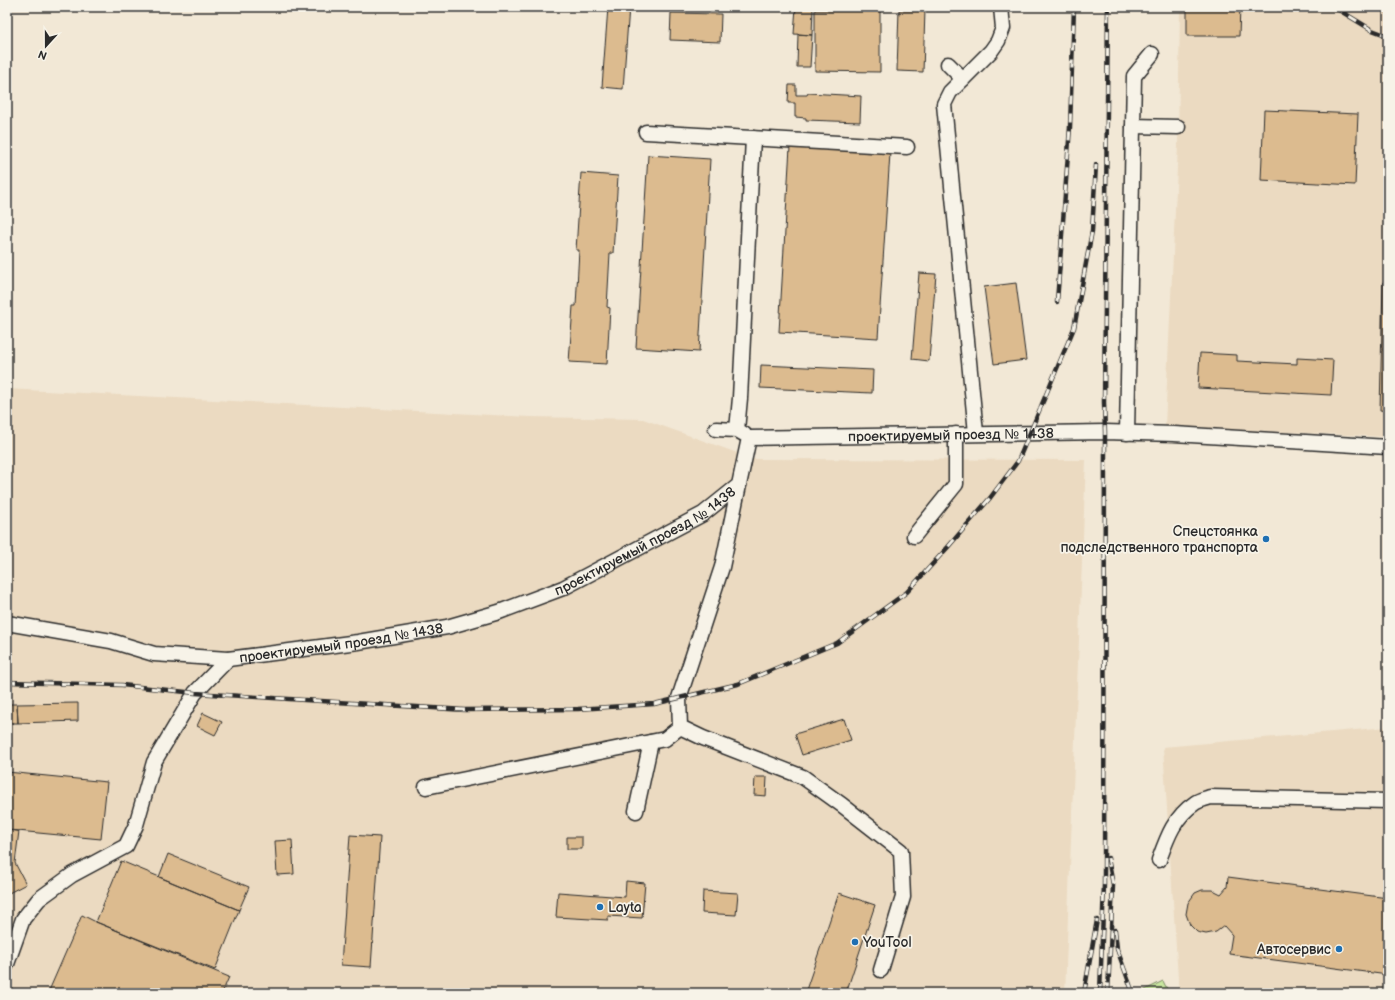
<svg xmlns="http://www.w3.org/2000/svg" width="1395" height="1000" font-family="'Balsamiq Sans',sans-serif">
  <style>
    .built { fill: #ebdac1 }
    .green { fill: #c9e79f; stroke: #7a8965 }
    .building { fill: #dcbb8f; stroke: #2b2b2b }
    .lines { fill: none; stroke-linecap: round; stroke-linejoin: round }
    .minor-casing { stroke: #2b2b2b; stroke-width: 17 }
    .minor { stroke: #f7f3e8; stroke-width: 14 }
    .rail-casing { stroke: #2b2b2b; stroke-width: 4.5 }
    .rail { stroke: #f7f3e8; stroke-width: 3; stroke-dasharray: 9; stroke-linecap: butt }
    .poi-dot { fill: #1f6fb2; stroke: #f7f3e8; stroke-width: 1.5 }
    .labels { text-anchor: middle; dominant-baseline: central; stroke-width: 3.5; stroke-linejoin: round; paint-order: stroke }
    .street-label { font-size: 14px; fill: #2b2b2b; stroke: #f7f3e8 }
    .poi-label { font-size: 14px; fill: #2b2b2b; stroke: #f7f3e8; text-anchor: end }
  </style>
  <rect width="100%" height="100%" fill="#f2e8d6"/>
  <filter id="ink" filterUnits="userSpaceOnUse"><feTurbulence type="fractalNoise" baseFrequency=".025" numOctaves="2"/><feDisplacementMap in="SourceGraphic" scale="8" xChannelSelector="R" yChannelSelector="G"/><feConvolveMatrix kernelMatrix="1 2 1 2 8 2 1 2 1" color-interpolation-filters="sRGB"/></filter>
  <g filter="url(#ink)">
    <path class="built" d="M1180,7h208v430l-223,-11 13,-280z
      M7,389l522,28 114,2 111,40 332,1 -21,533h-1058z
      M1388,727v266h-209l-16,-246z"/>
    <path class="green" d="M1163,981l6,12h-30z"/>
    <path class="building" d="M608,7h21l-6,82 -21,-2z
      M796,7h17l-1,28 -18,-1z
      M1187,7h53l-1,29h-52z
      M815,10h65v62l-65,-1z
      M899,10h26l-2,62 -26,-1z
      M671,13l50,1 -1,28 -50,-2z
      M798,34l14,1 -2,32h-13z
      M789,85h7v10h11l1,-2 53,3 -1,26 -54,-2v-2l-11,-1v-14h-7z
      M1264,110l94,4 -3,71 -94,-5z
      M790,147l100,6 -12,185 -99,-6z
      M648,155l62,4 -11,193 -63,-4z
      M581,173l37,3 -5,77h-3l-3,54 3,1 -3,56 -38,-2 4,-56h3l3,-56h-3z
      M919,273l17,1 -7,87 -17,-2z
      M1383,282l5,1v128l-8,-1z
      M1016,283l10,77 -32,4 -10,-77z
      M1200,353l37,2v6l60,3v-6l36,2 -2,35 -133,-7z
      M761,365l112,5 -1,23 -112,-5z
      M78,703v18l-60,2 -1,-19z
      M7,704h10l1,19h-11z
      M203,713l19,9 -7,13 -18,-9z
      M844,719l7,21 -49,15 -7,-21z
      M7,772l100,10 -6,57 -94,-9z
      M755,777h12l-1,19 -12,-1z
      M7,830l12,1 -4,32 11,21 -19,10z
      M350,835l30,2 -9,130 -30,-2z
      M567,837h15v12h-15z
      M292,840l2,34 -17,1 -2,-34z
      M168,854l81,33 -10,23 -80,-33z
      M121,861l118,49 -24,60 -119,-48z
      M1228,877l160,21v77l-159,-21 3,-19 -8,-9 -8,6 -10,2 -9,-2 -7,-7 -4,-11 2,-11 7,-10 7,-3h11l8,4 6,-7z
      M626,881l19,2 -3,35 -34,-2v4l-52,-3 2,-25 67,5z
      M703,891l35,2 -2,22 -34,-2z
      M839,893l36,12 -29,88h-41z
      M82,915l14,7 133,55 -7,16h-174z"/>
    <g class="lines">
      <defs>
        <g id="minor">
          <path d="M948,64l15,15"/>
          <path d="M1133,126l45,1"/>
          <path d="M646,132l261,15"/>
          <path d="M716,429l21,1 7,4"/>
          <path d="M737,430l3,-32 13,-260"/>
          <path d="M976,433l-32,-329 6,-12 41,-41 7,-10 5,-13 -2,-21"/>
          <path d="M1127,433l7,-357 18,-22"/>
          <path d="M739,485l-17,82 -43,131 1,29 23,11 100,39 39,28 59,46 2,46 -22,73"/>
          <path d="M914,536l42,-52v-50"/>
          <path id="s1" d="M7,623l104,18 43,13 74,5 130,-17 89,-15 52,-15 64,-24 140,-74 36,-29 10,-47 356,-6 69,2 214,13"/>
          <path d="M426,787l239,-48 15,-12"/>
          <path d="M636,811l15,-69"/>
          <path d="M1159,860c8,-22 15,-43 36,-57 4,-3 10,-4 15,-6l178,4"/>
          <path d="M7,964l16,-45 16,-20 33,-24 54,-29 10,-21 18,-63 41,-69 33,-34"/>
        </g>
      </defs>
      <use href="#minor" class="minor-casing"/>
      <use href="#minor" class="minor"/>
      <defs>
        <path id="rail" d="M1334,7l38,23 16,6
          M1378,7l10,4
          M1057,302l13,-175 4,-120
          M7,682l115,3 73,8 270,17 113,-1 76,-5 84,-20 99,-41 70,-51 41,-45 42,-49 28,-37 56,-133 18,-97 4,-66
          M1108,858l5,27 -5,108
          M1115,930l2,19 16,44
          M1084,993l13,-73
          M1100,993l4,-109 1,-452 -1,-30 4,-395"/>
      </defs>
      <use href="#rail" class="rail-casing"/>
      <use href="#rail" class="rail"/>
    </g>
  </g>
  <g class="poi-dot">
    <circle cx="1266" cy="539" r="4"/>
    <circle cx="600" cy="907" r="4"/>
    <circle cx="855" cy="942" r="4"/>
    <circle cx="1339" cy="949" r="4"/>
  </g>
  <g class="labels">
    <g class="street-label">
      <text stroke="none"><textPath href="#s1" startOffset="1023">проектируемый проезд № 1438</textPath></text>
      <text stroke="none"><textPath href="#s1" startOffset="663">проектируемый проезд № 1438</textPath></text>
      <text stroke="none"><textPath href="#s1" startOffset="339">проектируемый проезд № 1438</textPath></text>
    </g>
    <g class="poi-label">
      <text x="1258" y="531">Спецстоянка<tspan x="1258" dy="16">подследственного транспорта</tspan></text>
      <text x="608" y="907" text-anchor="start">Layta</text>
      <text x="863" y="942" text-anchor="start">YouTool</text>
      <text x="1331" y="949">Автосервис</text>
    </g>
  </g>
  <rect width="1395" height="1000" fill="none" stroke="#f7f3e8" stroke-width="24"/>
  <rect x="12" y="12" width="1371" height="976" fill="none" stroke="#2b2b2b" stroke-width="1.5" filter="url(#ink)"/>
  <g transform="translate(46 46) rotate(201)" stroke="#f7f3e8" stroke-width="3" paint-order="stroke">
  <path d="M0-3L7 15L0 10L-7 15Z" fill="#2b2b2b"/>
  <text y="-6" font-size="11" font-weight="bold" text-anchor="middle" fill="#2b2b2b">N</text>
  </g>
</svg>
